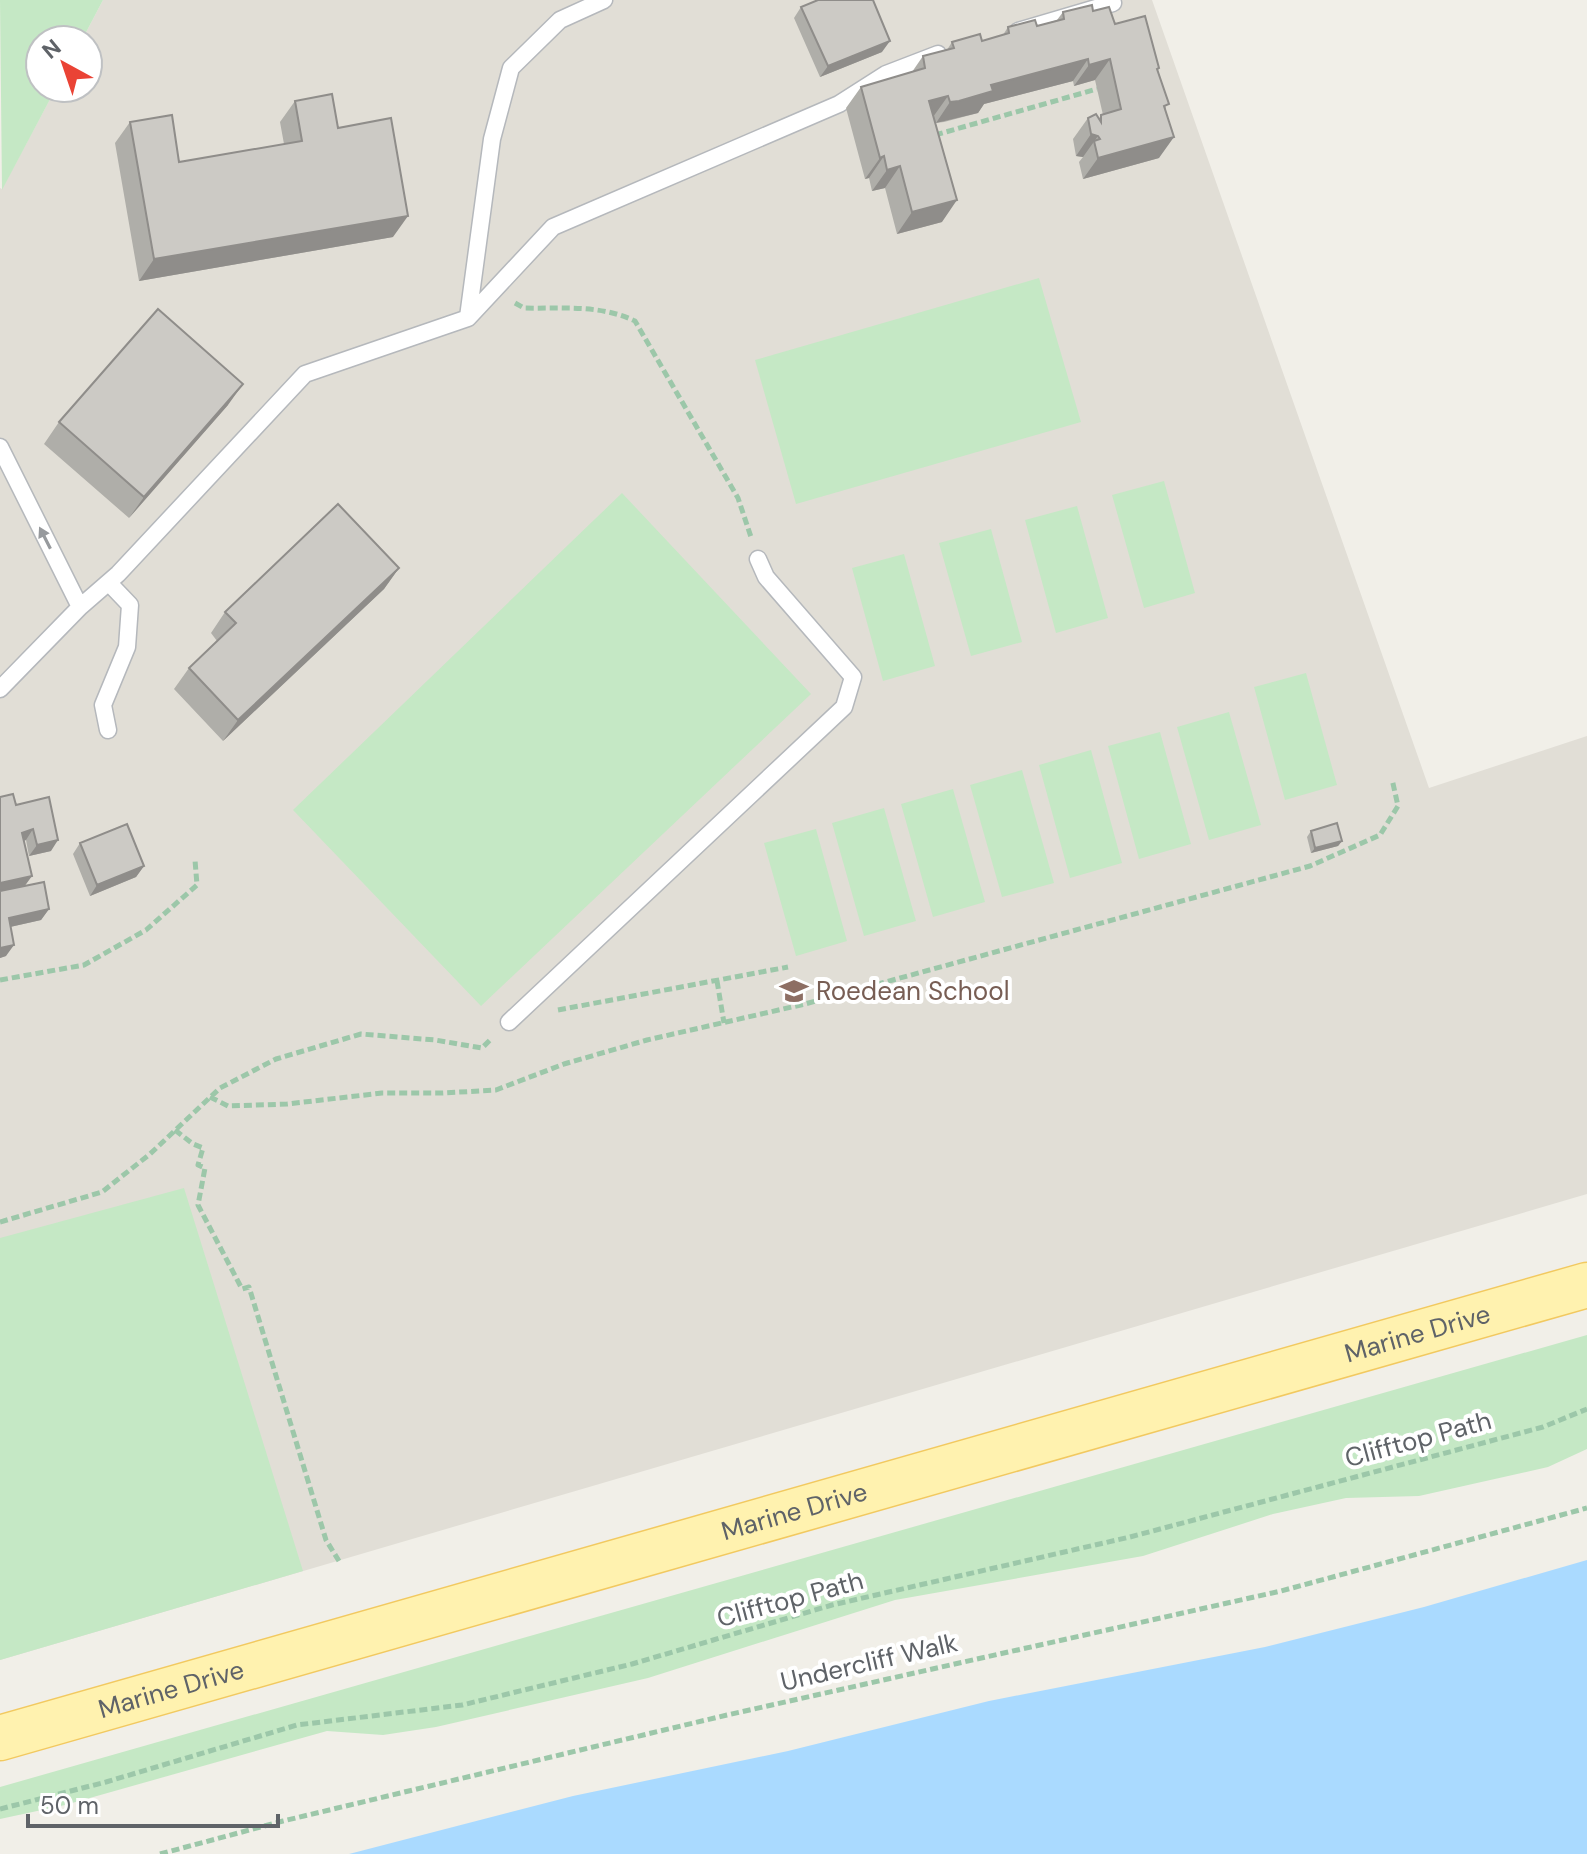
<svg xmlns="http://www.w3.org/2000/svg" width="1587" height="1854" font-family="'DM Sans',sans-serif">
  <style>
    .education { fill: #e1ded6 }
    .green { fill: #c5e8c5 }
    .water { fill: #aadaff }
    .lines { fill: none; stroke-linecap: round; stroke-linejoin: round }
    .service-casing { stroke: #b5b8bc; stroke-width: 19 }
    .primary-casing { stroke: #f2c960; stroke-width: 47 }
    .path { stroke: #9cc7a9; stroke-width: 5; stroke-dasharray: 8 4; stroke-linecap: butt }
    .service { stroke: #fff; stroke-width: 16 }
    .primary { stroke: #fff2af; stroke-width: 44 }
    .wall { fill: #afaea9 }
    .shaded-wall { fill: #8f8d8a }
    .building { fill: #cccac5; stroke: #8f8d8a; stroke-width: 2 }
    .oneway { fill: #979a9d }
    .labels { text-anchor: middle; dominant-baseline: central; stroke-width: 8; stroke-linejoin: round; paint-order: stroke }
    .education-label { font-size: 26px; fill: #785e54; stroke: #fff; text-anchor: start }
    .street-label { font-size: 26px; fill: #5f6368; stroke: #fff }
  </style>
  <rect width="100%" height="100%" fill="#f1efe8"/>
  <path class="education" d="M103,0h1049l277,788 158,-52v458l-1587,466v-1472l2,1 54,-101h32v-48h-6z"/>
  <path class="green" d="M0,0h103l-21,40h-42v48h16l-54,102z
    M1039,278l42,144 -285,82 -41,-144z
    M1164,481l31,112 -51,15 -32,-113z
    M622,493l189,201 -330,312 -188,-196z
    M1077,506l31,112 -52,15 -31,-113z
    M991,529l31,113 -51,14 -32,-113z
    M904,554l31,112 -52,15 -31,-113z
    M1306,673l31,112 -52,15 -31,-113z
    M1229,712l32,113 -52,15 -32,-113z
    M1160,732l31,112 -52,15 -31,-113z
    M1091,750l31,113 -52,15 -31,-113z
    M1022,770l32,113 -52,14 -32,-112z
    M953,789l32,113 -52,15 -32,-113z
    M884,808l32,113 -52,15 -32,-113z
    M816,829l31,112 -51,15 -32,-113z
    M184,1188l119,383 -303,89v-422z
    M1587,1335v114l-39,18 -129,29 -73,2 -73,16 -130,42 -248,44 -247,78 -212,49 -53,8 -56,-4 -262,74 -65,14v-32z"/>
  <path class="water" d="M1587,1560v294h-1238l224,-58 215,-45 201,-50 276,-54 159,-40z"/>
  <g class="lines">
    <defs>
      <path id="service" d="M1018,31l95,-28
        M468,317l24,-178 19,-71 49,-48 44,-20
        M0,447l80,160
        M0,689l80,-82 38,-33 187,-200 163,-56 85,-91 286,-123 47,-30 52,-20
        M108,730l-5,-25 24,-58 3,-42 -21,-22
        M509,1022l335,-315 9,-30 -87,-100 -8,-18"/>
      <g id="primary">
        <path id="s1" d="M0,1738l1587,-453"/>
      </g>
    </defs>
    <use href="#service" class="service-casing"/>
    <use href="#primary" class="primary-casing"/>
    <path class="path" d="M935,135l162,-46
      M515,303l9,5c38,1 75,-4 111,13l103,177 13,39
      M0,980l84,-15 62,-35 51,-45 -2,-25
      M717,981l7,42
      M558,1010l230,-43
      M210,1097l18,9 59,-2 95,-11h61l53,-3 68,-26 83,-24 158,-36 505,-138 70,-31 18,-29 -6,-27
      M175,1130l18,14 10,4 -5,17 7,3 -7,37 44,84 7,-2 77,253 13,21
      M0,1222l102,-30 48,-38 70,-66 56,-29 85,-25 74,6 47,8 10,-10
      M0,1809l106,-27 191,-57 165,-20 170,-41 200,-59 298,-68 413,-110 44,-18
      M160,1854l123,-33 444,-106 554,-124 306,-83"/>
    <use href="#service" class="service"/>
    <use href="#primary" class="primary"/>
  </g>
  <path class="wall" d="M801,7l81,45 -62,25 -26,-59z
    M1093,11l22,13 44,44 -1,2 8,39 -7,49 -76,21 -4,-17 4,-5 -7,-1 -3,-17 15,-21h11l4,-3 -8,-35 -21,6 -1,-5 -89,23 -6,9 -34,9 -9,1 7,99 -45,12 -12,-46 -13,3 -3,-13 -4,1 -19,-71 15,-21 51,-15 11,-16 24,-6 5,-8 30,-1 21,-6 5,-8 29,-1 20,-6 6,-8z
    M295,101l43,27 55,109 -254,44 -24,-138 15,-21 49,40 105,-18 -4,-22z
    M228,405l-99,113 -85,-74 15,-22z
    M399,568l-15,21 -161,152 -49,-52 15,-21 28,-27 -6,-8 14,-21z
    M0,797l16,8 35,46 -22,5 -3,-16 -2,1 1,45 24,23 -8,11 -31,7 -4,29 -6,2z
    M1311,831l31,10 -4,5 -27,7 -4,-16z
    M80,843l64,23 -8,11 -46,19 -17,-42z"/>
  <path class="shaded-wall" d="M890,41l-8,11 -62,25 8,-11z
    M1088,59l-15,22 -89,23 -6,9 -42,10 14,-21 41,-17z
    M1110,59l-15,21 -21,6 15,-21z
    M948,96l-15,21 -4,-16z
    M1091,134l7,2 -15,21 -7,-1z
    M1174,137l-15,21 -76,21 15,-21z
    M884,156l-15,22 -4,1 15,-21z
    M900,166l-15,22 -13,3 15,-21z
    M957,200l-15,22 -45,12 15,-22z
    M408,216l-15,21 -254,44 15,-22z
    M243,384l-15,21 -99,113 15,-21z
    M399,568l-15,21 -161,152 15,-21z
    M33,829l-7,11 -12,4 8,-11z
    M58,840l-7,11 -22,5 8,-11z
    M1342,841l-4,5 -27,7 4,-5z
    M144,866l-8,11 -46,19 7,-11z
    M32,876l-8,11 -24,5v-9z
    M49,909l-8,11 -40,9 8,-11z
    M14,945l-8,11 -6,2v-10z"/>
  <path class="building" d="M818,0h55l17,41 -62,25 -27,-59z
    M1092,5l1,6 16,-4 6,17 30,-8 14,52 -2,1 12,35 -5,2 10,31 -76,21 -4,-17 6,-2 -2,-3 -7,-2 -3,-16 8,-4 5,8v-7l20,-6 -11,-50 -21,6 -1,-6 -97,26 2,6 -34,10 -9,1 -2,-6 -19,5 28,99 -45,12 -12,-46 -13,4 -3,-14 -4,2 -19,-71 64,-19 -2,-12 31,-8 -2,-6 28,-8 2,7 27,-8 -1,-6 27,-7 2,6 27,-7 -1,-7z
    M332,94l6,34 53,-10 17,98 -254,43 -24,-137 42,-7 7,47 123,-21 -7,-40z
    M158,309l85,75 -99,113 -85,-75z
    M338,504l61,64 -161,152 -49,-52 47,-45 -11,-11z
    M13,794l3,11 33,-8 9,43 -21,5 -4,-16 -11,4 10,43 -32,7v-86z
    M1337,823l5,18 -27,7 -4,-17z
    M127,824l17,42 -47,19 -17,-42z
    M44,882l5,27 -40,9 5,27 -14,3v-57z"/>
  <defs><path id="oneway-solid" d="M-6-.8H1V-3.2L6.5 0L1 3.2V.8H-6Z" transform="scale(2)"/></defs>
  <use class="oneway" href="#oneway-solid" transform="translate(45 538) rotate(-117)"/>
  <defs>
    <symbol id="school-bare" viewBox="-9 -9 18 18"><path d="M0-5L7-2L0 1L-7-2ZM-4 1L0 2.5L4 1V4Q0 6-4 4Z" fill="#8d6e63" stroke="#fff" stroke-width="2.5" paint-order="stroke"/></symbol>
  </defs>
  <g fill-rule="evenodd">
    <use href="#school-bare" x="774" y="971" width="40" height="40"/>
  </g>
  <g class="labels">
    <g class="education-label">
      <text x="816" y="991">Roedean School</text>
    </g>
    <g class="street-label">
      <text stroke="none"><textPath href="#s1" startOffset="1474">Marine Drive</textPath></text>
      <text transform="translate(1418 1439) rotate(-15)">Clifftop Path</text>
      <text stroke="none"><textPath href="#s1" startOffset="826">Marine Drive</textPath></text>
      <text transform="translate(790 1599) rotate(-15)">Clifftop Path</text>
      <text transform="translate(869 1662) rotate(-13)">Undercliff Walk</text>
      <text stroke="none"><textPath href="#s1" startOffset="178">Marine Drive</textPath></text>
    </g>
  </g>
  <g transform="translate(64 64) rotate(320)"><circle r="38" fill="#ffffff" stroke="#bfc1c3" stroke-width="2"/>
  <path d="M0-6L14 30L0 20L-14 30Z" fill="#ea4335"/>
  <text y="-12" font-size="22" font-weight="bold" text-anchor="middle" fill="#5f6368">N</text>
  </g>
  <path d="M28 1814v12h250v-12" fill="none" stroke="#5f6368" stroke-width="4"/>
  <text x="40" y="1814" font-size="24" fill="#5f6368" stroke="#ffffff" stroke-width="6" paint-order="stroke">50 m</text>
</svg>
